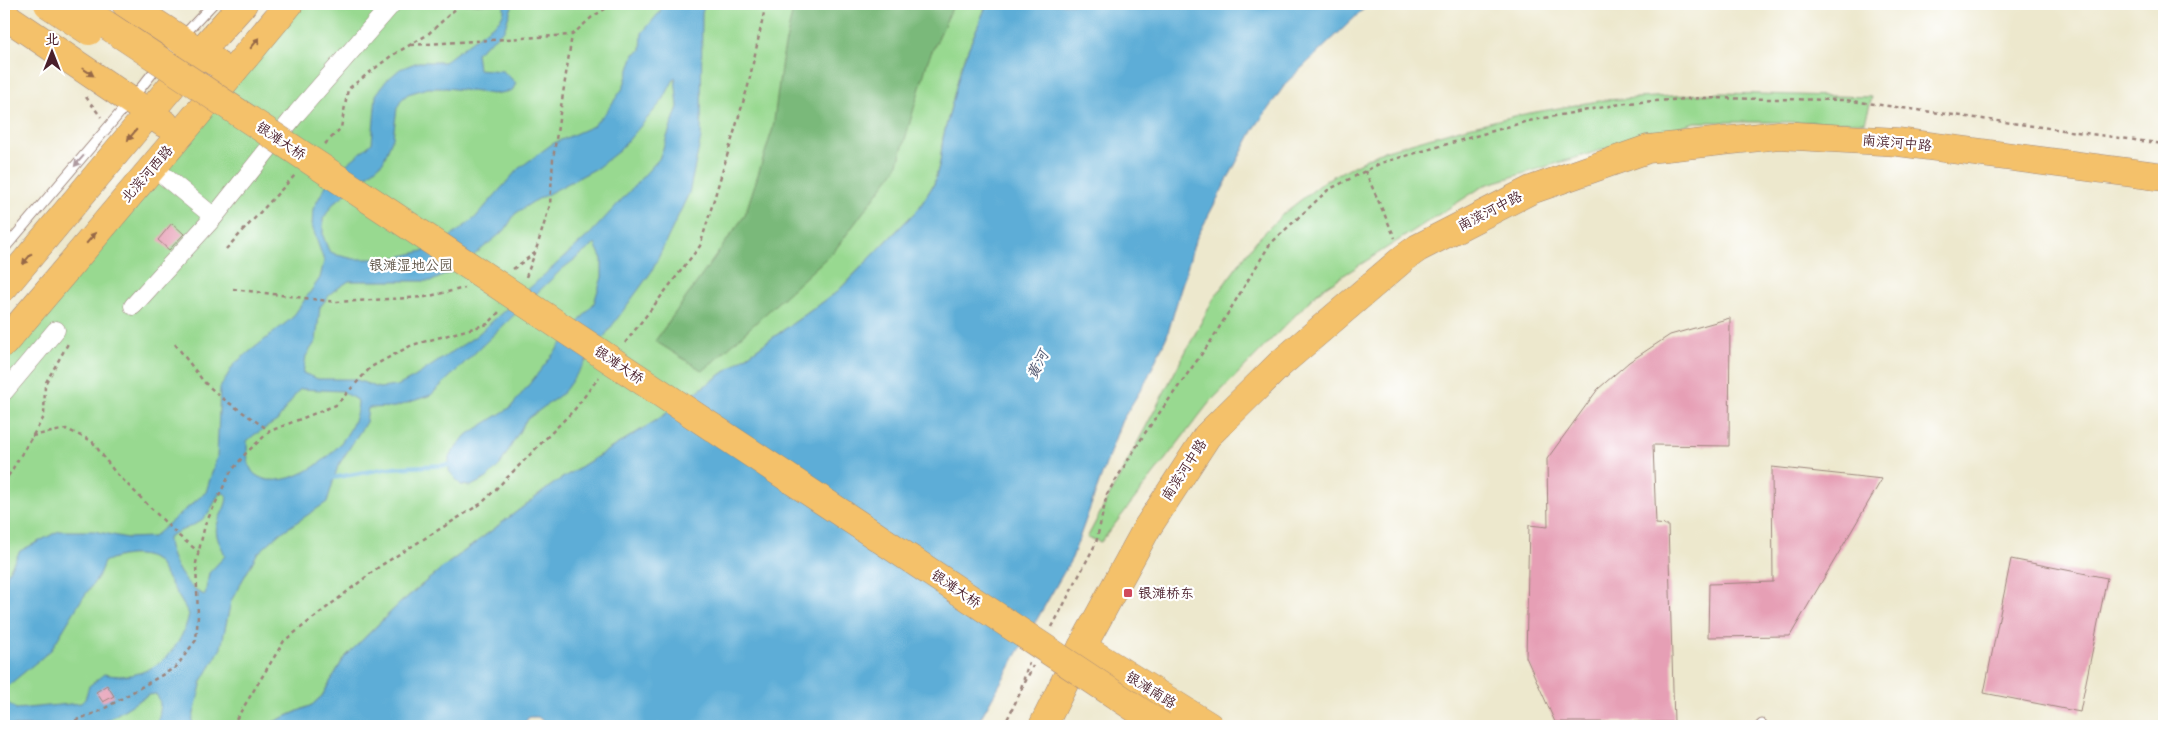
<svg xmlns="http://www.w3.org/2000/svg" width="2168" height="730" font-family="Pangolin,'LXGW WenKai TC',sans-serif">
  <style>
    .green { fill: #98d990; stroke: #717c5e }
    .forest { fill: #7ab97a; stroke: #626c52 }
    .water { fill: #5dadd7; stroke: #546681; fill-rule: evenodd }
    .lines { fill: none; stroke-linecap: round; stroke-linejoin: round }
    .stream { stroke: #5dadd7; stroke-width: 4.5 }
    .building { fill: #e69fb5 }
    .lane-casing { stroke: #9c847c; stroke-width: 11 }
    .street-casing { stroke: #9c847c; stroke-width: 19 }
    .primary-casing { stroke: #9c847c; stroke-width: 29 }
    .highway-casing { stroke: #9c847c; stroke-width: 29 }
    .path { stroke: #9c847c; stroke-width: 2.5; stroke-dasharray: 4 4; stroke-linecap: butt }
    .lane { stroke: #fff; stroke-width: 9 }
    .street { stroke: #fff; stroke-width: 18 }
    .primary { stroke: #f4c16a; stroke-width: 28 }
    .highway { stroke: #f4c16a; stroke-width: 28 }
    .primary-bridge-casing { stroke: #9c847c; stroke-width: 29; stroke-linecap: butt }
    .path-bridge { stroke: #9c847c; stroke-width: 2.5; stroke-dasharray: 4 4; stroke-linecap: butt }
    .primary-bridge { stroke: #f4c16a; stroke-width: 28 }
    .oneway { fill: #966847 }
    .oneway2 { fill: #ae9aa0 }
    .poi-dot { fill: #d1495b; stroke: #fff; stroke-width: 2 }
    .labels { text-anchor: middle; dominant-baseline: central; stroke-width: 4.5; stroke-linejoin: round; paint-order: stroke }
    .street-label { font-size: 14px; fill: #4a1f2b; stroke: #fff }
    .park-label { font-size: 14px; fill: #615749; stroke: #fff }
    .poi-label { font-size: 14px; fill: #4a1f2b; stroke: #fff; text-anchor: start }
    .water-label { font-size: 15px; font-style: italic; fill: #525870; stroke: #fff }
  </style>
  <rect width="100%" height="100%" fill="#fff"/>
  <filter id="ink" filterUnits="userSpaceOnUse"><feTurbulence type="fractalNoise" baseFrequency=".02" numOctaves="2"/><feDisplacementMap in="SourceGraphic" scale="10" xChannelSelector="R" yChannelSelector="G"/><feConvolveMatrix kernelMatrix="1 2 1 2 8 2 1 2 1" color-interpolation-filters="sRGB"/></filter>
  <filter id="wash" filterUnits="userSpaceOnUse"><feTurbulence type="fractalNoise" baseFrequency=".0096" numOctaves="4" result="noise"/><feDisplacementMap in="SourceGraphic" scale="20" xChannelSelector="R" yChannelSelector="G"/><feGaussianBlur stdDeviation="1.12" result="paint"/><feColorMatrix in="noise" values="0 0 0 0 0 0 0 0 0 0 0 0 0 0 0 0 0 1.4 0 .05"/><feComposite in="paint" operator="in"/></filter>
  <g filter="url(#wash)">
    <rect width="100%" height="100%" fill="#ede8cd"/>
    <path class="green" d="M289,4h698l-25,60 -19,74 -3,24 -6,22 -15,24 -82,84 -180,128 -101,62 -114,86 -43,36 -55,54 -22,38 -10,9 -48,21h-260v-383z
      M1722,93l150,4 -7,25h-170l-210,63 -166,106 -110,112 -108,139 -14,-4 127,-240 42,-57 28,-28 44,-34 52,-27 80,-23 59,-14 85,-15z"/>
    <path class="forest" d="M794,4h160l-26,56 -31,107 -62,83 -132,121 -48,-30 90,-126 28,-87 9,-68z"/>
    <path class="water" d="M504,4h9l-9,26 -28,23 2,16 25,2 13,12 -4,8 -19,3 -46,-6h-19l-20,6 -6,5 -5,9 -4,29 -10,25 -50,42 -10,15v17l6,15 8,4 17,4h35l43,-10 8,-4 35,-27 43,-49 34,-25 41,-18 13,-14 17,-24 11,-34 7,-4 1,-17 17,-20 4,-9h42l-3,9 -1,125 -12,55 -37,78 -89,122 -37,27 -26,45 -13,13 -16,8 -10,-1 -12,-14v-14l16,-21 46,-29 83,-104 8,-26v-18l-7,-15 -33,25 -131,126 -36,12 -27,1 -2,14 -28,44 -11,36 -48,32 -22,20 -26,47 -10,47 -19,33 -11,45h-35c4,-11 7,-22 0,-32l-8,1 -50,31h-94v-26l12,9 65,-6 4,-4 4,-13 15,-12c42,10 77,-20 85,-60l-31,-52c-16,-11 -37,-8 -54,0l-6,15 -18,25 -29,48 -47,39v-87l3,-28 13,-23 39,-20h35l33,7 26,-1 53,-45 11,-35 3,-69 14,-24 58,-46 28,-40 4,-17 -12,-35 1,-17 17,-31 42,-35 4,-48 10,-14 14,-12 18,-7h26l56,-42 4,-9zM675,77l3,30 -19,52 -68,74 -115,103 -63,42 -16,8 -18,2 -25,-9h-36l-15,-6 3,-17 10,-15 4,-34 12,-15 17,-11h83l25,-12 48,-39 10,-16 16,-11 66,-35 23,-18 43,-50zM301,389l41,2 16,10c0,39 -51,83 -90,79 -5,-1 -13,-4 -16,-9 -5,-8 -5,-20 -5,-30l7,-6 23,-14 21,-30zM224,493l3,3c0,14 -14,26 -10,40 1,7 6,12 8,20l-16,17 -4,22c-19,-5 -38,-40 -37,-58 13,-8 28,-10 39,-22 5,-6 8,-15 12,-21z
      M987,4h382l-82,78 -33,47 -59,112 -28,95 -21,45 -25,41 -49,136 -96,168h-431l-3,-6 -4,-3h-9l-7,9h-258l48,-21 10,-9 22,-38 55,-54 43,-36 114,-86 101,-62 180,-128 82,-84 15,-24 6,-22 3,-24 19,-74z"/>
    <g class="lines">
      <path class="stream" d="M332,478l57,-10 60,-3"/>
    </g>
    <g id="blocks">
      <path class="building" d="M172,223l12,11 -15,16 -11,-10z
        M1730,318l-1,128 -76,-1 3,79 12,1 6,197h-119l-29,-65 3,-132 19,2 -1,-68 51,-70 31,-27 41,-27z
        M1772,467l110,12 -92,157 -82,1 1,-53 64,-2z
        M2011,559l96,19 -27,134 -96,-19z
        M107,685l7,11 -11,6 -7,-10z"/>
    </g>
  </g>
  <g filter="url(#ink)">
    <use href="#blocks" fill-opacity="0" stroke="#9c847c" stroke-width="1"/>
    <g class="lines">
      <defs>
        <path id="lane" d="M4,249l127,-149 49,-61 33,-35
          M1760,726l2,-2"/>
        <path id="street" d="M152,166l62,51
          M133,306l81,-89 83,-104 95,-109
          M4,392l52,-62"/>
        <path id="primary" d="M126,4l89,58
          M4,15l161,109
          M4,287l196,-235 43,-48
          M4,343l176,-208 109,-131
          M1082,647l127,79"/>
        <path id="highway" d="M1043,726l39,-79 65,-119 60,-92 73,-72 124,-106 14,-10 113,-58 117,-41 131,-14 119,7 266,35"/>
      </defs>
      <use href="#lane" class="lane-casing"/>
      <use href="#street" class="street-casing"/>
      <use href="#primary" class="primary-casing"/>
      <use href="#highway" class="highway-casing"/>
      <path class="path" d="M411,45l161,-10
        M86,97l15,20
        M325,144l16,-16 7,-39 43,-33 36,-21 34,-31
        M1365,171l30,67
        M226,249l69,-74
        M625,343l75,-97 48,-160 18,-82
        M175,344l29,38 18,16 48,33
        M32,436l34,-7 26,12 22,30 65,65 20,16
        M4,483l40,-66 1,-33 24,-42
        M1052,627l44,-84 11,-49 38,-61 66,-92 59,-97 58,-54 53,-27 147,-42 98,-18 75,-5 144,2 319,44
        M1021,688l8,-26
        M232,726l52,-85 96,-75 102,-63 93,-94 24,-32
        M1004,726l29,-60"/>
      <use href="#lane" class="lane"/>
      <use href="#street" class="street"/>
      <use href="#primary" class="primary"/>
      <use href="#highway" class="highway"/>
      <defs>
        <path id="primary-bridge" d="M48,4l41,27
          M75,4l1087,722"/>
      </defs>
      <use href="#primary-bridge" class="primary-bridge-casing"/>
      <path class="path-bridge" d="M513,269l22,-16 15,-48 3,-46 19,-124 20,-18 21,-13
        M526,277l9,-24
        M233,289l104,13 88,-5 40,-9
        M4,723l28,2 34,-1 34,-13 76,-44 20,-27 2,-24 -2,-53 9,-38 25,-52 16,-20 24,-22 66,-26 35,-38 41,-22 76,-21 12,-13"/>
      <use href="#primary-bridge" class="primary-bridge"/>
    </g>
    <defs><path id="oneway-solid" d="M-6-.8H1V-3.2L6.5 0L1 3.2V.8H-6Z" transform="scale(1.25)"/></defs>
    <g class="oneway">
      <use href="#oneway-solid" transform="translate(255 43) rotate(-50)"/>
      <use href="#oneway-solid" transform="translate(88 72) rotate(34)"/>
      <use href="#oneway-solid" transform="translate(132 135) rotate(130)"/>
      <use href="#oneway-solid" transform="translate(91 238) rotate(-50)"/>
      <use href="#oneway-solid" transform="translate(27 259) rotate(130)"/>
    </g>
    <use class="oneway2" href="#oneway-solid" transform="translate(79 161) rotate(131)"/>
  </g>
  <rect class="poi-dot" x="1123" y="588" width="10" height="10" rx="2.5"/>
  <g class="labels">
    <g class="street-label">
      <text transform="translate(281 141) rotate(34)">银滩大桥</text>
      <text transform="translate(1897 143) rotate(5)">南滨河中路</text>
      <text transform="translate(147 174) rotate(-49)">北滨河西路</text>
      <text transform="translate(1490 211) rotate(-27)">南滨河中路</text>
      <text transform="translate(619 365) rotate(34)">银滩大桥</text>
      <text transform="translate(1184 470) rotate(-57)">南滨河中路</text>
      <text transform="translate(956 589) rotate(34)">银滩大桥</text>
      <text transform="translate(1151 690) rotate(32)">银滩南路</text>
    </g>
    <g class="park-label">
      <text x="411" y="265">银滩湿地公园</text>
    </g>
    <g class="poi-label">
      <text x="1138" y="593">银滩桥东</text>
    </g>
    <g class="water-label">
      <text transform="translate(1038 365) rotate(-63)">黄河</text>
    </g>
  </g>
  <rect width="2168" height="730" fill="none" stroke="#fff" stroke-width="20"/>
  <g transform="translate(52 52)" stroke="#ffffff" stroke-width="4" paint-order="stroke">
  <path d="M0-4L9 19L0 12L-9 19Z" fill="#4a1f2b"/>
  <text y="-8" font-size="14" font-weight="bold" text-anchor="middle" fill="#4a1f2b">北</text>
  </g>
</svg>
